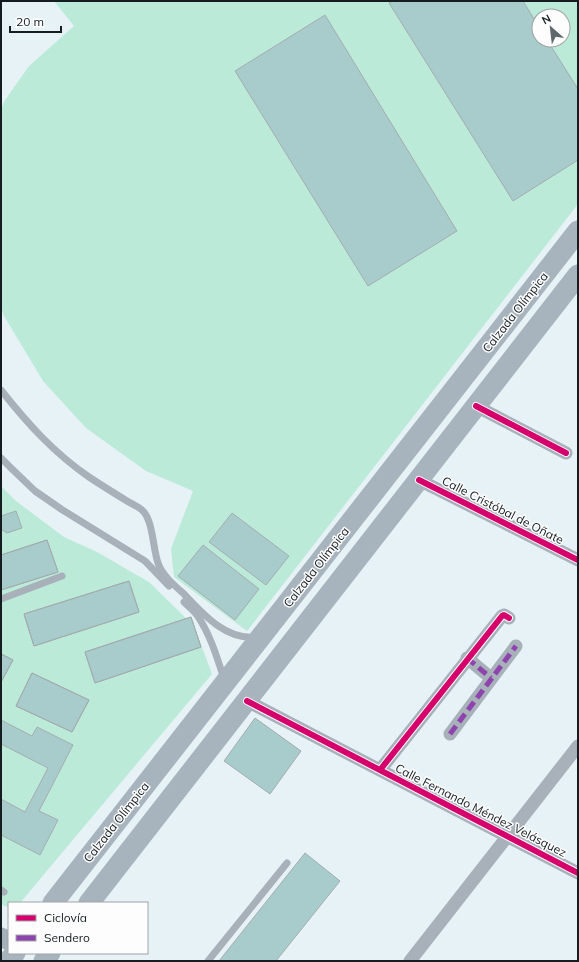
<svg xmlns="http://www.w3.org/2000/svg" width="579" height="962" font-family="Mulish,sans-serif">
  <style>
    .green { fill: #bcead8; fill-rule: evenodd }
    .building { fill: #a8cbcc; stroke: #a3adae }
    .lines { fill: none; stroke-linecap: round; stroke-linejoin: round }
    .service { stroke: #a8b1ba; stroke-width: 7 }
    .minor { stroke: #a8b1ba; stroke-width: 13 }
    .secondary { stroke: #a5b1ba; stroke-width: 19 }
    .primary { stroke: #a7b4bd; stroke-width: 21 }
    .quiet { stroke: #8e44ad; stroke-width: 5; stroke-dasharray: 10 5; stroke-linecap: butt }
    .cycleway-casing { stroke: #fdfdfd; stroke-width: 8 }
    .cycleway { stroke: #d6006c; stroke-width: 6 }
    .labels { text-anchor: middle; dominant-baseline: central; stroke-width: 3; stroke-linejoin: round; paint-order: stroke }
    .street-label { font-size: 12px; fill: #151d20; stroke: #fdfdfd }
  </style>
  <rect width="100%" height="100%" fill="#e6f2f6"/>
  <path class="green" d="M54,1h524v203l-331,427 -73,-54 -3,-28 22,-58 -47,-20 -60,-43 -43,-47 -39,-65 -3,-8v-199l4,-9 24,-34 45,-40zM539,16h24v24h-24z
    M1,486l15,15 48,36 33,15 52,30 45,44 18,48 -192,229h-11v5l-8,-4v-69l39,20 18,-34 -19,-10 33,-65 -35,-19 -5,9 -31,-16z
    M1,744l47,24 -23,44 -24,-13z"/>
  <path class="building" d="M393,1h130l16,26v13h8l31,49v71l-65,41 -124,-198z
    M325,15l132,216 -89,55 -133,-215z
    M16,511l6,17 -15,5 -6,-4v-13z
    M232,513l57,43 -23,29 -57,-43z
    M47,540l11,32 -57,18v-35z
    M47,540l11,32 -57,18v-35z
    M203,545l56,44 -24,31 -57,-44z
    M129,581l10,31 -105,34 -10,-32z
    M129,581l10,31 -105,34 -10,-32z
    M191,617l10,30 -106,36 -10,-31z
    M191,617l10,30 -106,36 -10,-31z
    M1,654l12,6 -12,22z
    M1,654l12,6 -12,22z
    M32,673l57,27 -17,32 -56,-26z
    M32,673l57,27 -17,32 -56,-26z
    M255,718l46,33 -31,43 -46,-33z
    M1,720l31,16 5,-9 36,18 -34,66 19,9 -18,35 -39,-20v-36l24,13 23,-44 -47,-24z
    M305,853l35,28 -64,80h-57z"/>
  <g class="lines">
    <path class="service" d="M1,390c26,33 53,63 88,87 12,8 25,16 38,24 5,3 12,6 16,10 10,10 10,38 15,52 4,12 16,22 25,30 19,20 42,47 72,44
      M1,458l10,10 24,23 26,18 84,52 24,25
      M1,599l61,-23
      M184,602c4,4 9,8 13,13 13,19 20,42 27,64
      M1,890l3,2
      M208,961l79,-98"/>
    <path class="minor" d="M476,406l90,47
      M419,480l159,80
      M467,658l24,20
      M247,701l331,172
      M450,734l66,-88
      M380,770l122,-154 2,-1 5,3
      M410,961l168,-215"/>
    <path class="secondary" d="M1,937l8,4"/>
    <path class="primary" d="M53,903l525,-672
      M89,903l489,-628
      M9,961l6,-8
      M44,961l6,-8"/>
    <path class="quiet" d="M467,658l24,20
      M450,734l66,-88"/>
    <defs>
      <path id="cycleway" d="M476,406l90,47
        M419,480l159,80
        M247,701l331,172
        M380,770l122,-154 2,-1 5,3"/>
    </defs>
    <use href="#cycleway" class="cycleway-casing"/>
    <use href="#cycleway" class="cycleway"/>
  </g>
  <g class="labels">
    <g class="street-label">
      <text transform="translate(515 312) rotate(-52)">Calzada Olímpica</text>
      <text transform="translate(503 510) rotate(27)">Calle Cristóbal de Oñate</text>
      <text transform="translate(316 567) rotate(-52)">Calzada Olímpica</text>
      <text transform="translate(481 810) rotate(27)">Calle Fernando Méndez Velásquez</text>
      <text transform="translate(116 822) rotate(-52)">Calzada Olímpica</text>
    </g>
  </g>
  <rect width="579" height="962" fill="none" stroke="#151d20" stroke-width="4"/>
  <rect x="8" y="902" width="140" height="52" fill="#fdfdfd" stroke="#a0a3a5"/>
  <rect x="16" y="915" width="20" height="6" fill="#d6006c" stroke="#a0a3a5"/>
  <text x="44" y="922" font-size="12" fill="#151d20">Ciclovía</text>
  <rect x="16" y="935" width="20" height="6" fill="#8e44ad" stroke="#a0a3a5"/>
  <text x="44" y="942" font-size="12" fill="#151d20">Sendero</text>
  <g transform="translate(551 28) rotate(332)"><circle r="19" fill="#fdfdfd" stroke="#a0a3a5"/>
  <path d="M0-3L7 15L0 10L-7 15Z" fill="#5e686b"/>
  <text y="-6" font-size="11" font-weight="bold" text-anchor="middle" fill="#151d20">N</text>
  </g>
  <path d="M10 26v6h51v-6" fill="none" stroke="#151d20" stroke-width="2"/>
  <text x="16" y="26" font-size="12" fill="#151d20" stroke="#fdfdfd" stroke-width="3" paint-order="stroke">20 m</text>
</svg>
